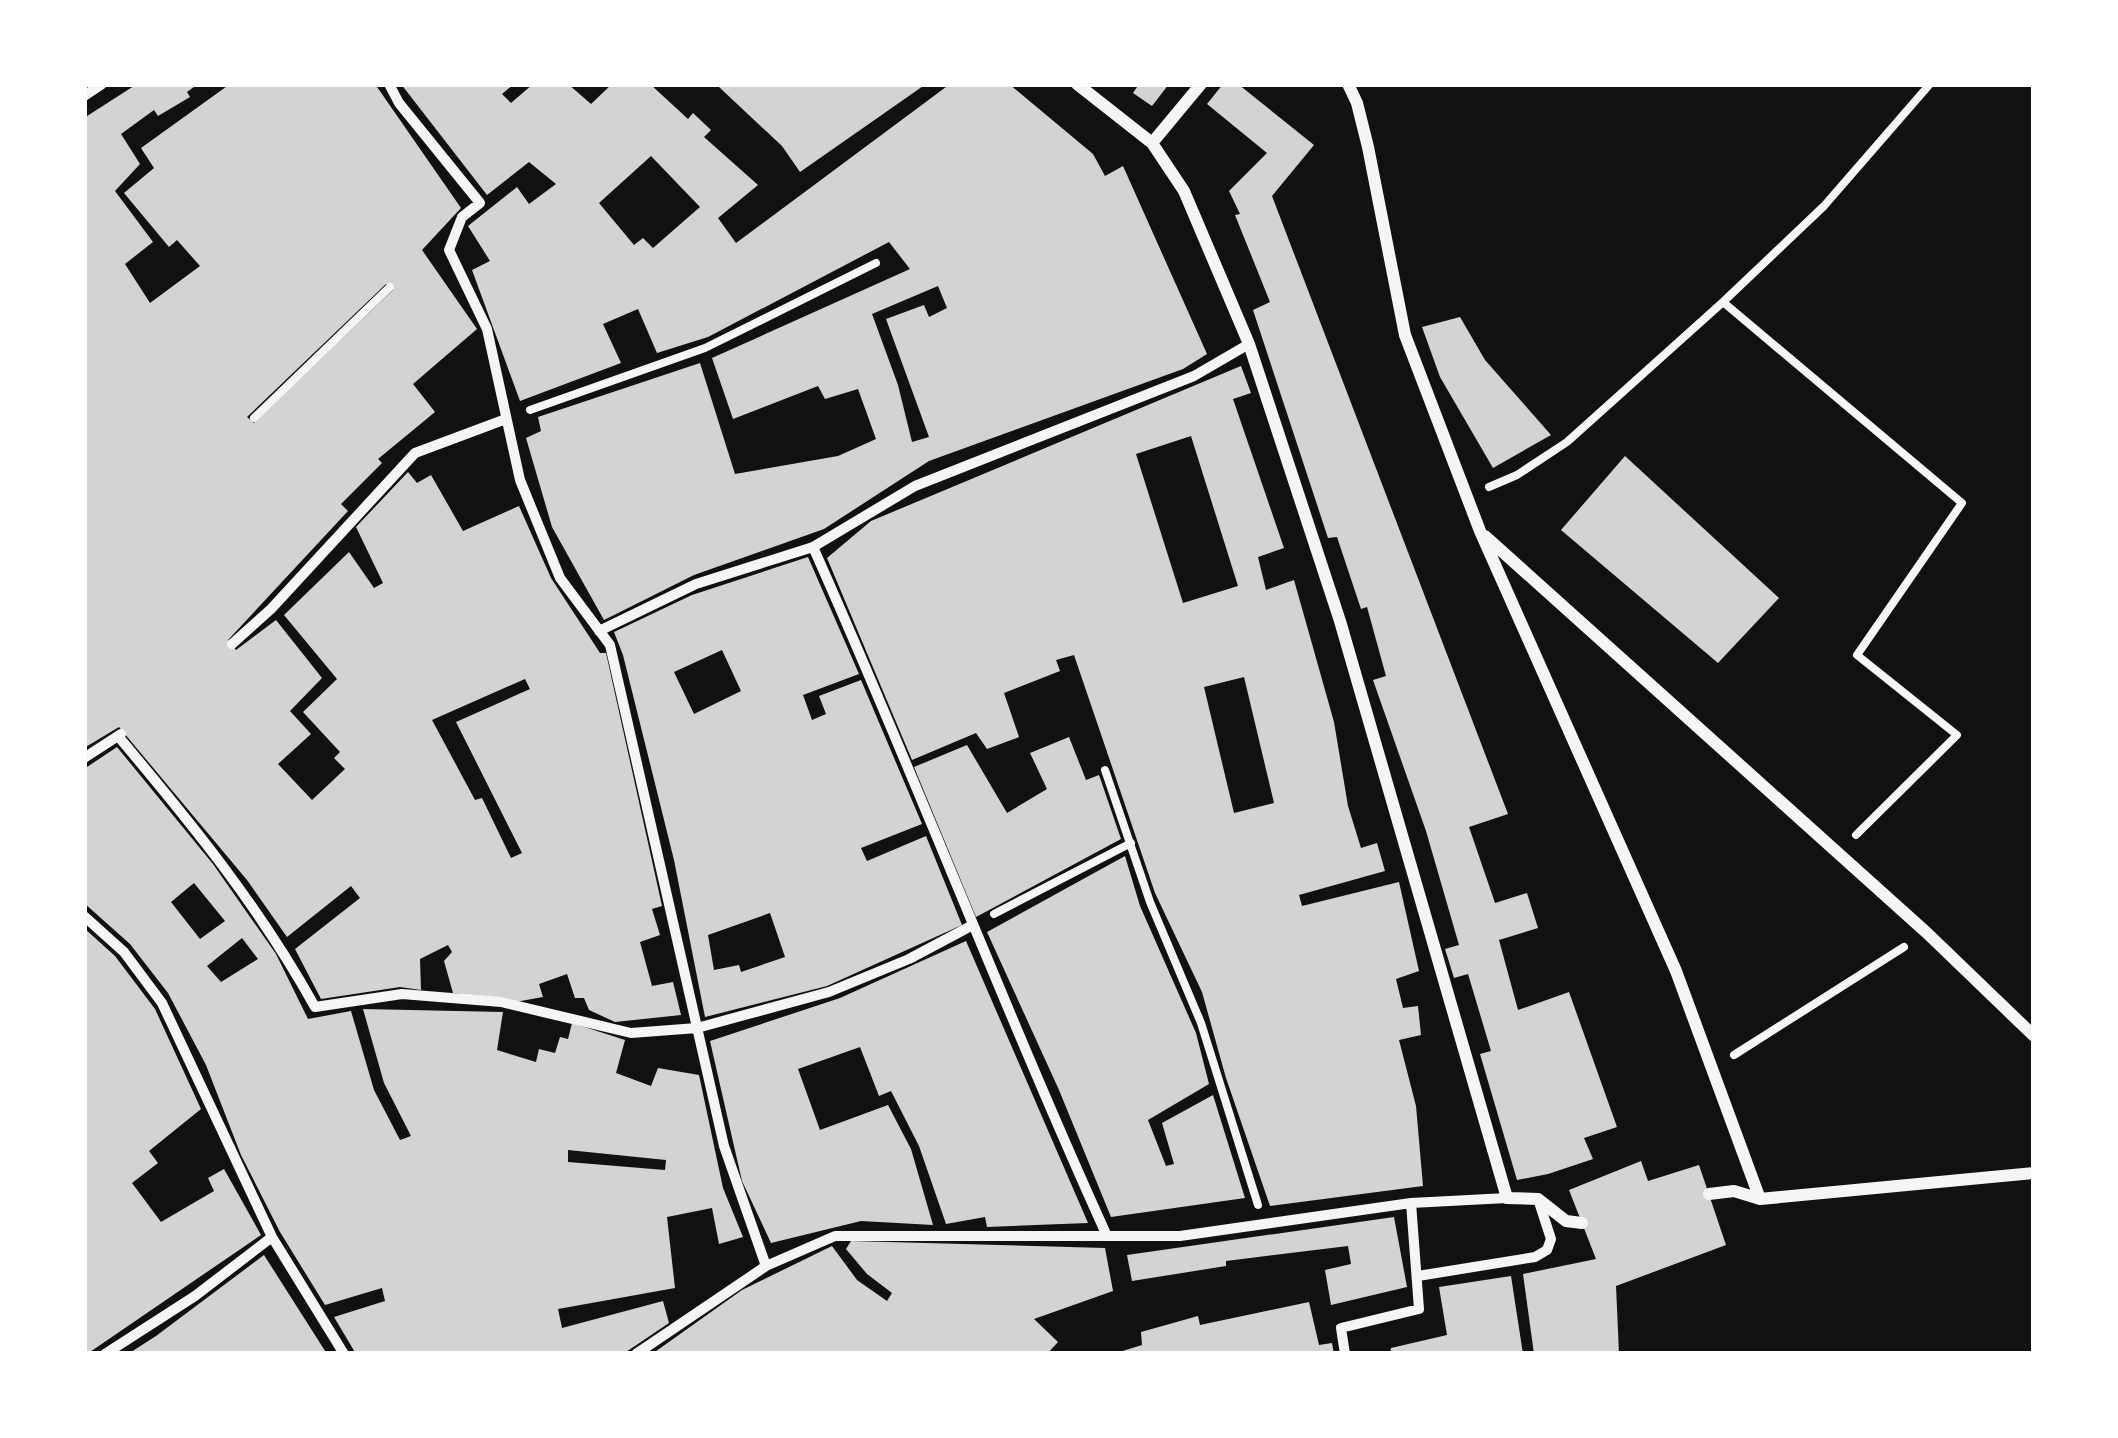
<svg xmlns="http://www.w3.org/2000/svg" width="2118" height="1438" font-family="'Roboto Serif',serif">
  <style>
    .building { fill: #d3d3d3; fill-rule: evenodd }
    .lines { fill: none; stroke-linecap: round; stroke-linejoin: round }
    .path { stroke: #f5f5f5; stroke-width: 8 }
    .pedestrian { stroke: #f5f5f5; stroke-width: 10 }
    .minor { stroke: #f5f5f5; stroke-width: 12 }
  </style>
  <rect width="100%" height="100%" fill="#111"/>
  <path class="building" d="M137,84h61l-11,8 3,5 -32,19 -4,-6 -33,24 19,30 -25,27 38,51 -28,22 25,39 50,-37 -23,-26 -8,7 -45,-54 30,-25 -13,-20 89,-64h145l86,124 -39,42 55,79 -64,55 22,28 -57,47 4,4 -41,41 7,7 -120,129 8,10 40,-30 46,58 -32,33 21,23 -33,30 34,36 33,-31 -11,-11 6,-6 -37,-40 34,-33 -53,-64 65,-63 25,36 9,-5 -27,-56 52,-55 9,11 14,-8 32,56 56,-25 32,72 49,75h6l56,253 -10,3 8,26 -20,7 12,44 21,-4 8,33 -66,7 -26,-12 -5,-12h-9l-8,-24 -28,10 4,13 -28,5 -62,-9 -9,-32 8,-9 -4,-7 -28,14 1,31 -21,-3 -79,12 -26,-50 65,-51 -9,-12 -64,51 -40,-57 -128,-153 -35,21v-630zM386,284l7,6 -139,133 -7,-6zM525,679l5,10 -74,33 66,131 -11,5 -29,-60 -7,2 -43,-80z
    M401,84h113l-12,10 9,9 22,-19h35l23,20 21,-20h38l38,35 5,-6 18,17 -7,7 54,48 -40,33 18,25 214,-159h59l84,70 12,22 18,-10 84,188 -24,15 -254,92 -105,68 -130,46 -90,45 -52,-93 -26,-89 15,-7 -3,-14 162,-54 35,111 103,-18 38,-17 -18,-50 -33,10 -7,-13 -85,33 -21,-61 198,-89 -21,-27 -181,95 -51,16 -19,-44 -35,15 18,39 -101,38 -48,-131 18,-9 -22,-35 49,-39 12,17 27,-20 -27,-22 -42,33zM651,156l49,51 -47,41 -10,-10 -9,7 -35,-42zM938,286l9,22 -18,9 -5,-12 -38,14 43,118 -17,5 -14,-57 -26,-71z
    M722,84h204l-126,88 -18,-26 -63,-59z
    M1139,84h30l-17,22 -19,-13z
    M1223,84h15l76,61 -42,51 236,618 -39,13 26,76 32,-10 11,35 -39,12 19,70 51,-18 48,135 -33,11 9,21 -45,15 -31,6 -37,-126 11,-3 -23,-77 -14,4 -9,-29 14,-4 -33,-114 -53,-151 13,-4 -19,-69 -6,2 -24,-72 -9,1 -75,-228 17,-8 -35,-87 5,-1 -11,-23 38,-38 -60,-49z
    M1460,317l25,43 66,75 -58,33 -53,-91 -18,-50z
    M1241,366l10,27 -18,6 51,149 -26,9 8,33 28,-10 40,142 14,84 13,42 16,-5 8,28 -86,24 3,11 97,-24 20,89 -23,8 7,29 15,-2 3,29 -22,5 17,66 7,80 -153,20 -44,-128 -24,-86 -47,-99 -81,-238 -18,5 4,11 -56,22 15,44 -32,12 -11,-16 -64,27 -85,-202 44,-37zM1191,436l47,150 -55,17 -47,-149zM1244,677l30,126 -40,10 -30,-126z
    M1625,456l154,142 -61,65 -157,-133z
    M808,557l51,117 -56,21 9,25 14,-6 -7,-18 42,-16 61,144 -61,24 6,13 59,-25 36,89 -135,61 -122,31 -31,-157 -51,-205 -9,-23 78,-37zM722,650l19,41 -47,23 -20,-42zM770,913l15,44 -44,15 -2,-7 -25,5 -6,-35z
    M1069,737l17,43 13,-5 22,64 -145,78 -62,-150 53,-22 40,68 40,-24 -17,-36z
    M117,747l96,117 63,90 32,65 43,-8 23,79 26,50 11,-4 -27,-53 -21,-74 140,3 -6,38 39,12 3,-13 16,4 5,-16 8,2 4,-16 53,17 -9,33 35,13 7,-18 41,7 24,113 20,49 -24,7 -7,-36 -45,9 8,71 -117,21 4,19 101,-27 6,22 -46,31h-267l-22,-37 51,-16 -3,-13 -57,17 -45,-73 -39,-77 -35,-90 -38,-72 -38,-49 -46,-41v-134zM194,883l31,38 -25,18 -29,-37zM242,938l16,21 -37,23 -14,-16zM568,1150l98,10 -1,10 -97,-8z
    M1125,856l15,50 56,127 13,51 -61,36 18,46 8,-2 -12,-41 51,-28 32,103 -134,19 -52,-127 -72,-158z
    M84,928l31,28 40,53 46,100 -52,42 9,12 -26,20 29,39 53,-31 -6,-13 16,-9 37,66 -174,119z
    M966,941l122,282 -101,4 -2,-10 -39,7 -27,-78 -28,-55 -12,5 -19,-49 -62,22 22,61 68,-25 23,44 22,76 -72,-4 -90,22 -29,-62 -32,-140 130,-43z
    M1641,1161l7,20 51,-16 27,80 -110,41 3,68h-85l-11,-80 73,-15 -27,-69z
    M1394,1217l13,70 -76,18 -6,-35 26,-6 -3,-18 -122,15v5l-94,15 -5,-26z
    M851,1241l254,7 8,43 -79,28 24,23 -11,12h-395l90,-64 90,-44 25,34 30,21 5,-8 -25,-19 -21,-25z
    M264,1255l63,99h-199l28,-18z
    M1511,1276l12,78h-133l1,-6 56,-13 -8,-48z
    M1309,1302l10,43 13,-2 2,11h-221l29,-9 -1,-13 57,-16 2,9z"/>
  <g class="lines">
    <path class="path" d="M1723,302l239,201 -105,152 100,80 -101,100
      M530,410l175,-62 171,-85
      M254,418l136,-131
      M1489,487l28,-12 50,-33 156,-140 101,-96 106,-122
      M1105,770l45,132 51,121 57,182
      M994,914l137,-71
      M1734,1055l170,-108"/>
    <path class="pedestrian" d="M389,84l10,19 81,100 -18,14 -13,33 38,79 33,151 40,98 50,67 114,501 42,120
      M84,96l18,-12
      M813,547c102,228 191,462 294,689
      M599,631l97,-47 117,-37 102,-61 279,-110 55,-32
      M232,644l39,-35 144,-156 91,-34
      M118,736c74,88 141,170 197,271l87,-13 99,8 130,31 66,-5 132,-36 80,-33 62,-33
      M84,758l37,-24
      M84,916l40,36 38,51 110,234 72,117
      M1418,1276l117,-19 12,-7 4,-11 -13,-40
      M105,1354l90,-58 77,-59
      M636,1354l130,-88 69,-30h345l231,-33 96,-5
      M1345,1354l-4,-26 78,-19 -8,-106"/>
    <path class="minor" d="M1077,84l75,59 32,48 65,153 91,277 167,577 31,1 28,22 16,2
      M1348,84l9,19 11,44 37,188 75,196 196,440 84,228
      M1152,143l49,-59
      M1485,536l442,397 107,103
      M1709,1194l25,-3 26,8 274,-26"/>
  </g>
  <rect width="2118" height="1438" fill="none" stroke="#ffffff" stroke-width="174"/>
</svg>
